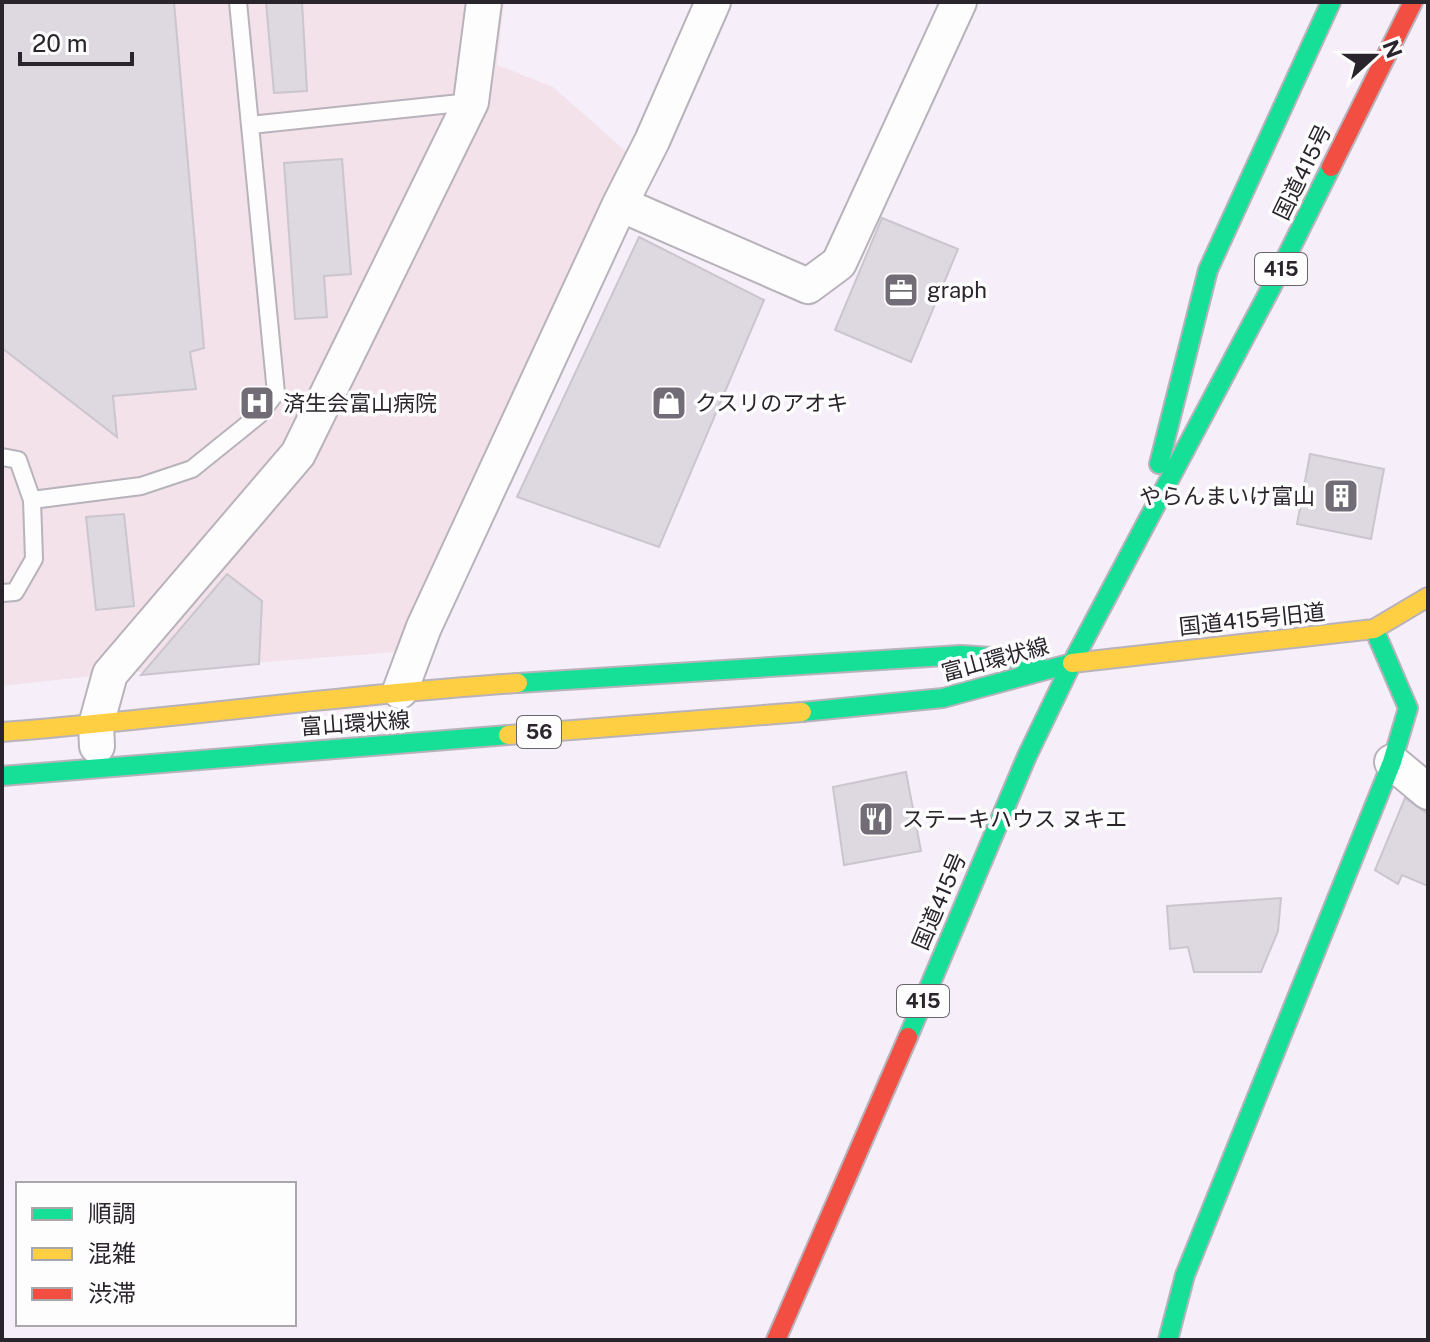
<svg xmlns="http://www.w3.org/2000/svg" width="1430" height="1342" font-family="'Public Sans','Noto Sans JP',sans-serif">
  <style>
    .industrial { fill: #f3e2ea }
    .building { fill: #ded8e1; stroke: #cbc5ce; stroke-width: 2 }
    .lines { fill: none; stroke-linecap: round; stroke-linejoin: round }
    .lane-casing { stroke: #b8b2bb; stroke-width: 20 }
    .street-casing { stroke: #b8b2bb; stroke-width: 38 }
    .fast-casing { stroke: #b8b2bb; stroke-width: 22 }
    .slow-casing { stroke: #b8b2bb; stroke-width: 22 }
    .jam-casing { stroke: #b8b2bb; stroke-width: 22 }
    .lane { stroke: #fefdfe; stroke-width: 16 }
    .street { stroke: #fefdfe; stroke-width: 34 }
    .fast { stroke: #16e098; stroke-width: 18 }
    .slow { stroke: #ffcf43; stroke-width: 18 }
    .jam { stroke: #f24e42; stroke-width: 18 }
    .labels { text-anchor: middle; dominant-baseline: central; stroke-width: 7; stroke-linejoin: round; paint-order: stroke }
    .shield { fill: #fdfdfd; stroke: #69666b; stroke-width: 2 }
    .shield-label { font-size: 20px; font-weight: bold; fill: #2a252d }
    .street-label { font-size: 22px; fill: #2a252d; stroke: #fdfdfd }
    .poi-label { font-size: 22px; fill: #2a252d; stroke: #fdfdfd; text-anchor: start }
  </style>
  <rect width="100%" height="100%" fill="#f6effa"/>
  <path class="industrial" d="M2,2h502l-7,63 56,22 76,67 -234,498 -285,22 -108,12z"/>
  <path class="building" d="M2,2h172l30,346 -14,4 6,37 -83,7 4,41 -115,-89z
    M266,2h36l5,89 -33,2z
    M342,159l9,115 -27,2 3,41 -32,2 -11,-156z
    M882,218l76,31 -47,113 -76,-32z
    M639,237l125,63 -105,247 -142,-50z
    M1310,454l74,15 -13,70 -74,-15z
    M124,514l10,92 -38,4 -10,-93z
    M227,574l35,27 -3,63 -118,11z
    M906,772l15,79 -77,14 -11,-78z
    M1405,798l23,16v72l-26,-11 -4,9 -23,-14z
    M1281,898l-3,33 -17,41h-67l-6,-25 -18,2 -3,-43z"/>
  <g class="lines">
    <defs>
      <path id="lane" d="M250,125l220,-23
        M2,457l16,3 14,40 109,-14 51,-17 67,-54 17,-22 -38,-391
        M2,593l13,-1 19,-33 -2,-59"/>
      <path id="street" d="M713,2l-61,139 -32,63 188,82 31,-23 120,-261
        M400,691l24,-64 196,-423
        M97,746l-1,-21 14,-51 188,-220 173,-352 13,-100
        M1392,762l36,30"/>
      <path id="fast" d="M1159,464l49,-194 123,-268
        M518,683l443,-28 75,5
        M802,712l141,-14 129,-35
        M2,776l506,-41
        M908,1037l119,-281 45,-93 200,-377 59,-119
        M1168,1340l17,-65 207,-513 16,-54 -34,-79"/>
      <path id="slow" d="M1072,663l302,-34 54,-32
        M2,732c172,-13 344,-38 516,-49
        M508,735l294,-23"/>
      <path id="jam" d="M1331,167l82,-165
        M776,1340l132,-303"/>
    </defs>
    <use href="#lane" class="lane-casing"/>
    <use href="#street" class="street-casing"/>
    <use href="#fast" class="fast-casing"/>
    <use href="#slow" class="slow-casing"/>
    <use href="#jam" class="jam-casing"/>
    <use href="#lane" class="lane"/>
    <use href="#street" class="street"/>
    <use href="#fast" class="fast"/>
    <use href="#slow" class="slow"/>
    <use href="#jam" class="jam"/>
  </g>
  <defs>
    <symbol id="office-square" viewBox="-11 -11 22 22"><rect x="-9" y="-9" width="18" height="18" rx="4" fill="#716c75" stroke="#fdfdfd"/><path d="M-6-3h4V-5.5h4V-3h4V5H-6ZM-1-4.5V-3h2v-1.5ZM-6 0V1H6V0Z" fill="#fff"/></symbol>
    <symbol id="hospital-square" viewBox="-11 -11 22 22"><rect x="-9" y="-9" width="18" height="18" rx="4" fill="#716c75" stroke="#fdfdfd"/><path d="M-5-5h3v3.5h4V-5h3V5h-3V1.5h-4V5h-3Z" fill="#fff"/></symbol>
    <symbol id="shop-square" viewBox="-11 -11 22 22"><rect x="-9" y="-9" width="18" height="18" rx="4" fill="#716c75" stroke="#fdfdfd"/><path d="M-5-2.5h2.3a2.7 3.5 0 0 1 5.4 0H5L5.5 6h-11ZM-1.5-2.5h3a1.5 2.3 0 0 0-3 0Z" fill="#fff"/></symbol>
    <symbol id="building-square" viewBox="-11 -11 22 22"><rect x="-9" y="-9" width="18" height="18" rx="4" fill="#716c75" stroke="#fdfdfd"/><path d="M-4-6H4V6H1V3H-1V6H-4ZM-2.5-4.3h1.7v1.8h-1.7ZM.8-4.3h1.7v1.8H.8ZM-2.5-1h1.7V.8h-1.7ZM.8-1h1.7V.8H.8Z" fill="#fff"/></symbol>
    <symbol id="restaurant-square" viewBox="-11 -11 22 22"><rect x="-9" y="-9" width="18" height="18" rx="4" fill="#716c75" stroke="#fdfdfd"/><path d="M-5-6h1v4h1v-4h1v4h1v-4h1v5L-1.5 .5V6h-2V.5L-5-1ZM5-6V6H3V1.5H1.5Q1.5-4 5-6Z" fill="#fff"/></symbol>
  </defs>
  <g fill-rule="evenodd">
    <use href="#office-square" x="881" y="270" width="40" height="40"/>
    <use href="#hospital-square" x="237" y="383" width="40" height="40"/>
    <use href="#shop-square" x="649" y="383" width="40" height="40"/>
    <use href="#building-square" x="1321" y="476" width="40" height="40"/>
    <use href="#restaurant-square" x="856" y="799" width="40" height="40"/>
  </g>
  <g class="labels">
    <g class="shield">
      <rect x="1255" y="253" width="52" height="32" rx="6"/>
      <rect x="517" y="716" width="44" height="32" rx="6"/>
      <rect x="897" y="985" width="52" height="32" rx="6"/>
    </g>
    <g class="shield-label">
      <text x="1281" y="269">415</text>
      <text x="539" y="732">56</text>
      <text x="923" y="1001">415</text>
    </g>
    <g class="street-label">
      <text transform="translate(1302 172) rotate(-64)">国道415号</text>
      <text transform="translate(1252 619) rotate(-6)">国道415号旧道</text>
      <text transform="translate(995 659) rotate(-15)">富山環状線</text>
      <text transform="translate(355 723) rotate(-4)">富山環状線</text>
      <text transform="translate(939 901) rotate(-67)">国道415号</text>
    </g>
    <g class="poi-label">
      <text x="927" y="290">graph</text>
      <text x="283" y="403">済生会富山病院</text>
      <text x="695" y="403">クスリのアオキ</text>
      <text x="1315" y="496" text-anchor="end">やらんまいけ富山</text>
      <text x="902" y="819">ステーキハウス ヌキエ</text>
    </g>
  </g>
  <rect width="1430" height="1342" fill="none" stroke="#2a252d" stroke-width="8"/>
  <rect x="16" y="1182" width="280" height="144" fill="#fdfdfd" stroke="#a9a7aa" stroke-width="2"/>
  <rect x="32" y="1208" width="40" height="12" fill="#16e098" stroke="#a9a7aa" stroke-width="2"/>
  <text x="88" y="1222" font-size="24" fill="#2a252d">順調</text>
  <rect x="32" y="1248" width="40" height="12" fill="#ffcf43" stroke="#a9a7aa" stroke-width="2"/>
  <text x="88" y="1262" font-size="24" fill="#2a252d">混雑</text>
  <rect x="32" y="1288" width="40" height="12" fill="#f24e42" stroke="#a9a7aa" stroke-width="2"/>
  <text x="88" y="1302" font-size="24" fill="#2a252d">渋滞</text>
  <g transform="translate(1374 56) rotate(69)" stroke="#fdfdfd" stroke-width="6" paint-order="stroke">
  <path d="M0-6L14 30L0 20L-14 30Z" fill="#2a252d"/>
  <text y="-12" font-size="22" font-weight="bold" text-anchor="middle" fill="#2a252d">N</text>
  </g>
  <path d="M20 52v12h112v-12" fill="none" stroke="#2a252d" stroke-width="4"/>
  <text x="32" y="52" font-size="24" fill="#2a252d" stroke="#fdfdfd" stroke-width="6" paint-order="stroke">20 m</text>
</svg>
